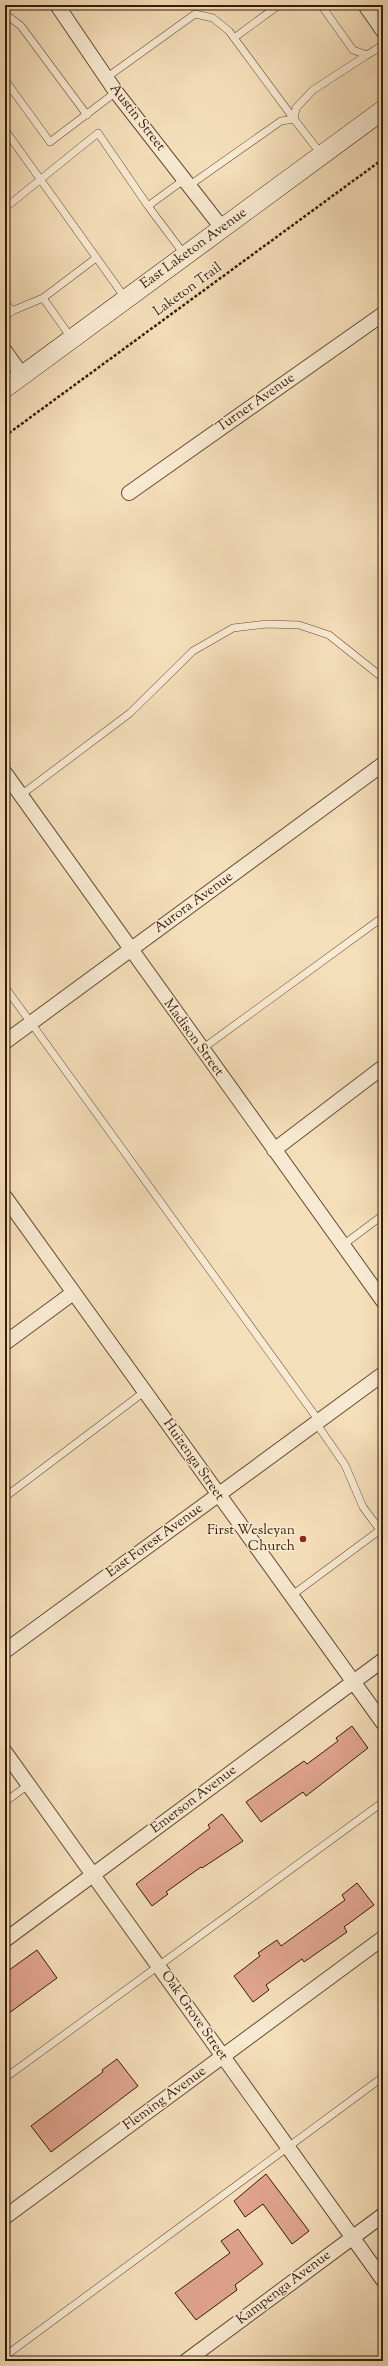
<svg xmlns="http://www.w3.org/2000/svg" width="388" height="2366" font-family="'Sorts Mill Goudy',serif">
  <style>
    .building { fill: #e1a590; stroke: #371b07 }
    .lines { fill: none; stroke-linecap: round; stroke-linejoin: round }
    .service-casing { stroke: #664c34; stroke-width: 8 }
    .minor-casing { stroke: #664c34; stroke-width: 16 }
    .secondary-casing { stroke: #371b07; stroke-width: 20 }
    .path { stroke: #371b07; stroke-width: 2.5; stroke-dasharray: 3 2; stroke-linecap: butt }
    .service { stroke: #f8ead2; stroke-width: 7 }
    .minor { stroke: #f8ead2; stroke-width: 14 }
    .secondary { stroke: #f8ead2; stroke-width: 19 }
    .poi-dot { fill: #8f2418; stroke: #f8ead2; stroke-width: 1.5 }
    .labels { text-anchor: middle; dominant-baseline: central; stroke-width: 3; stroke-linejoin: round; paint-order: stroke }
    .street-label { font-size: 14px; fill: #371b07; stroke: #f8ead2 }
    .poi-label { font-size: 14px; fill: #371b07; stroke: #f8ead2; text-anchor: end }
  </style>
  <rect width="100%" height="100%" fill="#f5dfba"/>
  <filter id="stains"><feTurbulence type="fractalNoise" baseFrequency=".005" numOctaves="4"/><feColorMatrix values="0 0 0 0 .2 0 0 0 0 .09 0 0 0 0 .02 0 0 0 .5 -.17"/></filter>
  <radialGradient id="worn" r=".72"><stop offset=".6" stop-color="#630" stop-opacity="0"/><stop offset="1" stop-color="#630" stop-opacity=".3"/></radialGradient>
  <path class="building" d="M352,1726l16,22 -62,48 -3,-4 -42,30 -15,-20 58,-41 3,3 31,-23 -2,-3z
    M222,1814l21,27 -41,27 -1,-1 -35,25 2,2 -16,12 -16,-22 74,-56 -2,-3z
    M357,1883l17,22 -30,22 3,5 -43,30 -2,-3 -36,26 3,5 -16,12 -19,-26 26,-20 -2,-3 19,-13 4,6 64,-46 -3,-5z
    M37,1950l20,28 -52,38v-43z
    M117,2059l21,27 -87,66 -20,-26 72,-54 -1,-2z
    M266,2174l43,57 -17,13 -29,-40 -18,13 -11,-16z
    M238,2229l25,35 -28,21 2,5 -41,30 -21,-27 55,-40 -9,-12z"/>
  <g class="lines">
    <defs>
      <path id="service" d="M321,5l32,45 14,5 16,-10
        M5,14l16,12 66,89
        M234,38l45,-33
        M106,78l89,-64 18,4 16,13 65,88 -13,2 -91,64
        M5,80l45,62 66,-50
        M5,130l121,169
        M321,154l-27,-35 2,-11 17,-18 54,-35
        M5,208l93,-75 50,73
        M184,254l-36,-48 37,-27
        M5,302l7,9
        M5,317l7,-6 31,-13
        M72,339l-29,-41 53,-40
        M21,795l109,-82 63,-62 40,-23 34,-4 32,1 30,10 54,43
        M5,987l314,434
        M202,1049l181,-132
        M343,1245l40,-30
        M316,1423l29,42 18,42 20,27
        M5,1497l139,-105
        M291,1596l89,-66
        M5,1802l23,-17
        M5,2078l378,-276
        M5,2356l378,-279"/>
      <path id="minor" d="M57,5l59,87 106,136
        M365,5l18,26
        M5,351l17,24
        M129,493l254,-179
        M5,773l378,528
        M5,1042l378,-278
        M274,1150l109,-83
        M5,1197l378,526
        M5,1343l68,-50
        M5,1651l378,-277
        M5,1752l378,528
        M5,1940l378,-280
        M5,2217l378,-279
        M186,2361l197,-146"/>
      <path id="secondary" d="M5,388l378,-278"/>
    </defs>
    <use href="#service" class="service-casing"/>
    <use href="#minor" class="minor-casing"/>
    <use href="#secondary" class="secondary-casing"/>
    <path class="path" d="M5,436l378,-277"/>
    <use href="#service" class="service"/>
    <use href="#minor" class="minor"/>
    <use href="#secondary" class="secondary"/>
  </g>
  <circle class="poi-dot" cx="303" cy="1539" r="4"/>
  <g class="labels">
    <g class="street-label">
      <text transform="translate(137 118) rotate(52)">Austin Street</text>
      <text transform="translate(194 249) rotate(-36)">East Laketon Avenue</text>
      <text transform="translate(188 290) rotate(-36)">Laketon Trail</text>
      <text transform="translate(256 403) rotate(-35)">Turner Avenue</text>
      <text transform="translate(194 903) rotate(-36)">Aurora Avenue</text>
      <text transform="translate(193 1038) rotate(54)">Madison Street</text>
      <text transform="translate(193 1460) rotate(55)">Huizenga Street</text>
      <text transform="translate(155 1541) rotate(-36)">East Forest Avenue</text>
      <text transform="translate(194 1800) rotate(-37)">Emerson Avenue</text>
      <text transform="translate(194 2016) rotate(55)">Oak Grove Street</text>
      <text transform="translate(165 2099) rotate(-36)">Fleming Avenue</text>
      <text transform="translate(284 2288) rotate(-37)">Kampenga Avenue</text>
    </g>
    <g class="poi-label">
      <text x="295" y="1531">First Wesleyan<tspan x="295" dy="16">Church</tspan></text>
    </g>
  </g>
  <rect width="388" height="2366" fill="none" stroke="#f5dfba" stroke-width="20"/>
  <rect x="6" y="6" width="376" height="2354" fill="none" stroke="#371b07" stroke-width="2"/>
  <rect x="10" y="10" width="368" height="2346" fill="none" stroke="#371b07"/>
  <rect width="100%" height="100%" filter="url(#stains)"/>
  <rect width="100%" height="100%" fill="url(#worn)"/>
</svg>
